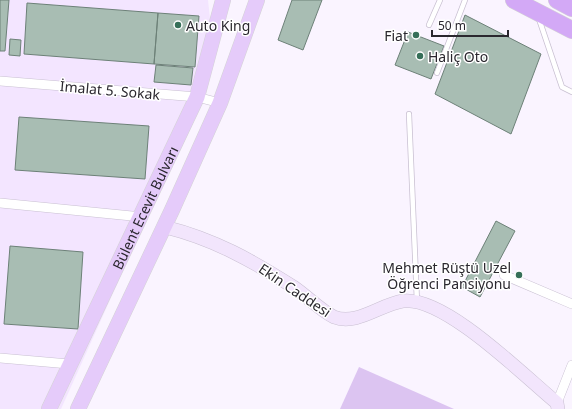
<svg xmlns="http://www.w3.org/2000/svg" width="572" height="409" font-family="'Noto Sans',sans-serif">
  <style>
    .built { fill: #f3e5ff }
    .green { fill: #dcc4f1 }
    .building { fill: #a8bdb3; stroke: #6d8178 }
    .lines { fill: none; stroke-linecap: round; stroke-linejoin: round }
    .lane-casing { stroke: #c9c0d2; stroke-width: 6 }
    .street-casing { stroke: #c9c0d2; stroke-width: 10 }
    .secondary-casing { stroke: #c9c0d2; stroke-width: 14 }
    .primary-casing { stroke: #d4d4d5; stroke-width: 16 }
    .highway-casing { stroke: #d4d4d5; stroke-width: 18 }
    .lane { stroke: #fff; stroke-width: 4.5 }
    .street { stroke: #fff; stroke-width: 9 }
    .secondary { stroke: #f2e5fc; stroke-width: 13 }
    .primary { stroke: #e5cbfa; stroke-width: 15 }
    .highway { stroke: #d3a9f6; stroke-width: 17 }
    .poi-dot { fill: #366f58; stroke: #fff; stroke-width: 1.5 }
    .labels { text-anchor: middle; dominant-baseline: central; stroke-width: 3; stroke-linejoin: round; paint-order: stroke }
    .poi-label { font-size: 14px; fill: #2a272e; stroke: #fff; text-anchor: start }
    .street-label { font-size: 14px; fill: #2a272e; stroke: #fff }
  </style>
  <rect width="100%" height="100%" fill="#faf4ff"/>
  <path class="built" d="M0,0h208l3,28 -3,54 -147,327h-61z"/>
  <path class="green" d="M359,367l95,42h-114z"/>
  <path class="building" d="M0,0h9l-4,51h-5z
    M292,0h30l-19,50 -25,-10z
    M27,3l131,10 -4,51 -130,-10z
    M158,13l41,3 -4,51 -41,-3z
    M465,15l76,39 -30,80 -76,-40z
    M408,32l36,14 -13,33 -36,-14z
    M10,39l11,1 -1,16 -11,-1z
    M156,65l37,3 -2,17 -37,-3z
    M19,117l130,9 -4,53 -130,-9z
    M496,221l19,10 -35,66 -18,-10z
    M10,246l73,6 -5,77 -74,-5z"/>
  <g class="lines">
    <defs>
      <path id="lane" d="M539,19l23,68 10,5
        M429,25l11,-25
        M437,73l28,-73
        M409,114l8,188"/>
      <path id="street" d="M0,81l197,16 23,6
        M0,203l142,14
        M504,275l68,29
        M0,358l69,6
        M557,403l15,-38"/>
      <path id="secondary" d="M165,227c49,12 88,34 130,61 13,9 25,22 39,29 23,9 47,-13 69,-16 42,-5 122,76 154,102l1,6"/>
      <g id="primary">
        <path id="s1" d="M49,409l148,-312 26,-97"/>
        <path d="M78,409l94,-199 48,-107 37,-103"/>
      </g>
      <path id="highway" d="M514,0l58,30
        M557,0l15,8"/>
    </defs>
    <use href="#lane" class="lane-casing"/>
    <use href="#street" class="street-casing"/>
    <use href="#secondary" class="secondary-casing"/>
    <use href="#primary" class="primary-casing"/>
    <use href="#highway" class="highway-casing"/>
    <use href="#lane" class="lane"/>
    <use href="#street" class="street"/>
    <use href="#secondary" class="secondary"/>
    <use href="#primary" class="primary"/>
    <use href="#highway" class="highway"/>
  </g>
  <g class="poi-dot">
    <circle cx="178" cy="25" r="4"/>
    <circle cx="416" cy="35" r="4"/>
    <circle cx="420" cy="56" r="4"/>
    <circle cx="519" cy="275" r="4"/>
  </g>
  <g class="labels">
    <g class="poi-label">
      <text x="186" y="25">Auto King</text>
      <text x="408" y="35" text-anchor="end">Fiat</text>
      <text x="428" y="56">Haliç Oto</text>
      <text x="511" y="267" text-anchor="end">Mehmet Rüştü Uzel<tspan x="511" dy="16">Öğrenci Pansiyonu</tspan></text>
    </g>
    <g class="street-label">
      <text transform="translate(110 90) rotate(5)">İmalat 5. Sokak</text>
      <text stroke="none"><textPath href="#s1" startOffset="223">Bülent Ecevit Bulvarı</textPath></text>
      <text transform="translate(295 290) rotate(34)">Ekin Caddesi</text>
    </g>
  </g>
  <path d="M432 30v6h76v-6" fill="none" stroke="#2a272e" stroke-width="2"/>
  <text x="438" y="30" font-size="12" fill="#2a272e" stroke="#ffffff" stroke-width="3" paint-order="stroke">50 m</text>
</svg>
